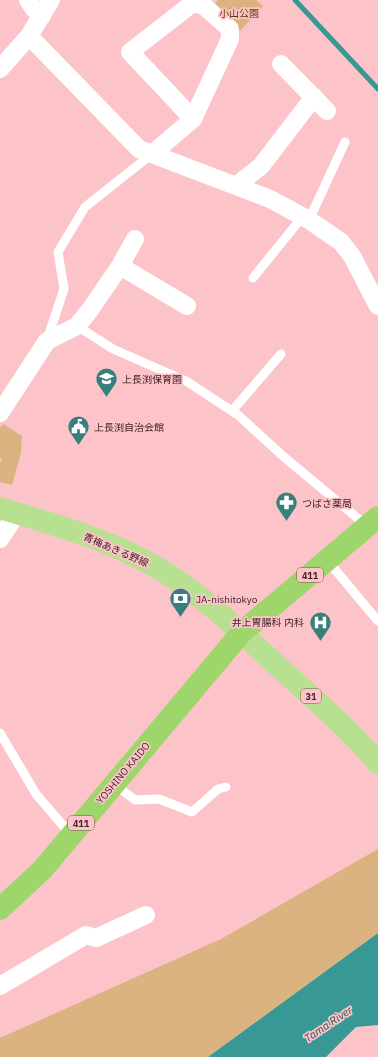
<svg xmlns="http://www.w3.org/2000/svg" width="378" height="1057" font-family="'IBM Plex Sans','Noto Sans JP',sans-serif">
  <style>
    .green { fill: #dbb381 }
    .water { fill: #379895 }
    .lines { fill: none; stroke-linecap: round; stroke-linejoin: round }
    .stream { stroke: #379895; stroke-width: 5 }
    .service { stroke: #fff; stroke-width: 9 }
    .minor { stroke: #fff; stroke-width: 18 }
    .primary { stroke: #b7e090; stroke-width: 22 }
    .trunk { stroke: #9fd66b; stroke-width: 22 }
    .labels { text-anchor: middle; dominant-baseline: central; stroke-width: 3.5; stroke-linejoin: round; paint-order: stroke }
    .shield { fill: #fcc4c9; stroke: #7b5257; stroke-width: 1 }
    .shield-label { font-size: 9px; font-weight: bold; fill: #442126 }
    .park-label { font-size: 10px; fill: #603c00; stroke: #fcc4c9 }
    .poi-label { font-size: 10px; fill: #442126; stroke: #fcc4c9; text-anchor: start }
    .street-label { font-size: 10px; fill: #442126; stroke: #fcc4c9 }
    .water-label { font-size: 11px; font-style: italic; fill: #1e5553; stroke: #fcc4c9 }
  </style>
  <rect width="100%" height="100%" fill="#fcc4c9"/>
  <path class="green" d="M218,0h38l7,6 -23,25 -27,-25z
    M3,424l19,12 -1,17 -9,32 -12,-3v-19l2,-4 -2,-1v-30z
    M378,849v84l-170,124h-208v-19l221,-99z"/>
  <path class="water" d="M378,933v92l-22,2 -30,30h-118z"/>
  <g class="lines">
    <path class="stream" d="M295,0l83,89"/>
    <path class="service" d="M309,220l36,-78
      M253,278l50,-62
      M77,326l36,23 73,32 52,34 46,42 83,69
      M47,340l17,-51 -6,-37 27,-45 67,-53
      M232,411l49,-57
      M327,560l51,61
      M0,733l36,61 35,41
      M114,784l21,16 24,-1 33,13 26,-23 8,-2"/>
    <path class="minor" d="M28,0l6,9 8,7
      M29,36l110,113 131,50 39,21 32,22 11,14 26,50
      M281,64l46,47
      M0,69l29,-33 22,-36
      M152,154l41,-35 37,-80v-10l-26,-23 -11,-3 -63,49 63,67
      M237,185l24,-19 53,-69
      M120,266l67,40
      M0,413l47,-72 30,-15 13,-16 30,-44 15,-27
      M0,539l17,-26
      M0,986l86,-51 10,3 50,-23"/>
    <path class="primary" d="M0,508c49,15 100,29 145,53 49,25 97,72 137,109 33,30 67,59 96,93"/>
    <path class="trunk" d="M0,909l43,-40 199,-237 136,-115"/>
  </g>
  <defs>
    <symbol id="school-pin" viewBox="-11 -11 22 30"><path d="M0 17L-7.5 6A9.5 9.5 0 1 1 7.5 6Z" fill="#367f7c" stroke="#fcc4c9"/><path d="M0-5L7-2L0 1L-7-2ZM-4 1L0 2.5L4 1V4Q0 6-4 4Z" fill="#fff"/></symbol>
    <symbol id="civic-pin" viewBox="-11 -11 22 30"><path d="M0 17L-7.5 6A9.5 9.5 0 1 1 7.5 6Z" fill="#367f7c" stroke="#fcc4c9"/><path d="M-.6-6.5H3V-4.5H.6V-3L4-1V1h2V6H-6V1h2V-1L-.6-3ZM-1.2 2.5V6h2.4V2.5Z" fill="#fff"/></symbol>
    <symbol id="pharmacy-pin" viewBox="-11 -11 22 30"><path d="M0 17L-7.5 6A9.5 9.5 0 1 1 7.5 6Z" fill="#367f7c" stroke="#fcc4c9"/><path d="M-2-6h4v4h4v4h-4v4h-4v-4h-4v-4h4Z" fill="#fff"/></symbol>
    <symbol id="bank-pin" viewBox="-11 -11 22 30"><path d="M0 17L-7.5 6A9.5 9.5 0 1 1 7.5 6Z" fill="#367f7c" stroke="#fcc4c9"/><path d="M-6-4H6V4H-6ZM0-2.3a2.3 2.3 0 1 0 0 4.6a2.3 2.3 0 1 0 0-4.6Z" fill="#fff"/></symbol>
    <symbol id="hospital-pin" viewBox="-11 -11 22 30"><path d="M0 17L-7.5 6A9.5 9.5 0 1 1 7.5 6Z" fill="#367f7c" stroke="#fcc4c9"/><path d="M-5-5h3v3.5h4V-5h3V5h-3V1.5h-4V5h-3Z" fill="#fff"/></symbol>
  </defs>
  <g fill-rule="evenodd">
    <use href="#school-pin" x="94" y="366" width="25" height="34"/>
    <use href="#civic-pin" x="66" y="414" width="25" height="34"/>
    <use href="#pharmacy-pin" x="274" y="490" width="25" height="34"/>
    <use href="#bank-pin" x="168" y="586" width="25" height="34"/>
    <use href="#hospital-pin" x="308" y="610" width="25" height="34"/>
  </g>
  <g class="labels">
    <g class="shield">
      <rect x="297" y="568" width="26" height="14" rx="3"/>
      <rect x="301" y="689" width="20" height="14" rx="3"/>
      <rect x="68" y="816" width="26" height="14" rx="3"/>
    </g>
    <g class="shield-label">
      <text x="310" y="575">411</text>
      <text x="311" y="696">31</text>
      <text x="81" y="823">411</text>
    </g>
    <g class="park-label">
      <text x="239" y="13">小山公園</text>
    </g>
    <g class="poi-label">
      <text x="122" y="379">上長渕保育園</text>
      <text x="94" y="427">上長渕自治会館</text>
      <text x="302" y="503">つばさ薬局</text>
      <text x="196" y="599">JA-nishitokyo</text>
      <text x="304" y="622" text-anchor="end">井上胃腸科 内科</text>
    </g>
    <g class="street-label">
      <text transform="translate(116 550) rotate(23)">青梅あきる野線</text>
      <text transform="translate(123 773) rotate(-50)">YOSHINO KAIDO</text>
    </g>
    <g class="water-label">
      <text transform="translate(328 1024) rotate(-34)">Tama River</text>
    </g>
  </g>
</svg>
